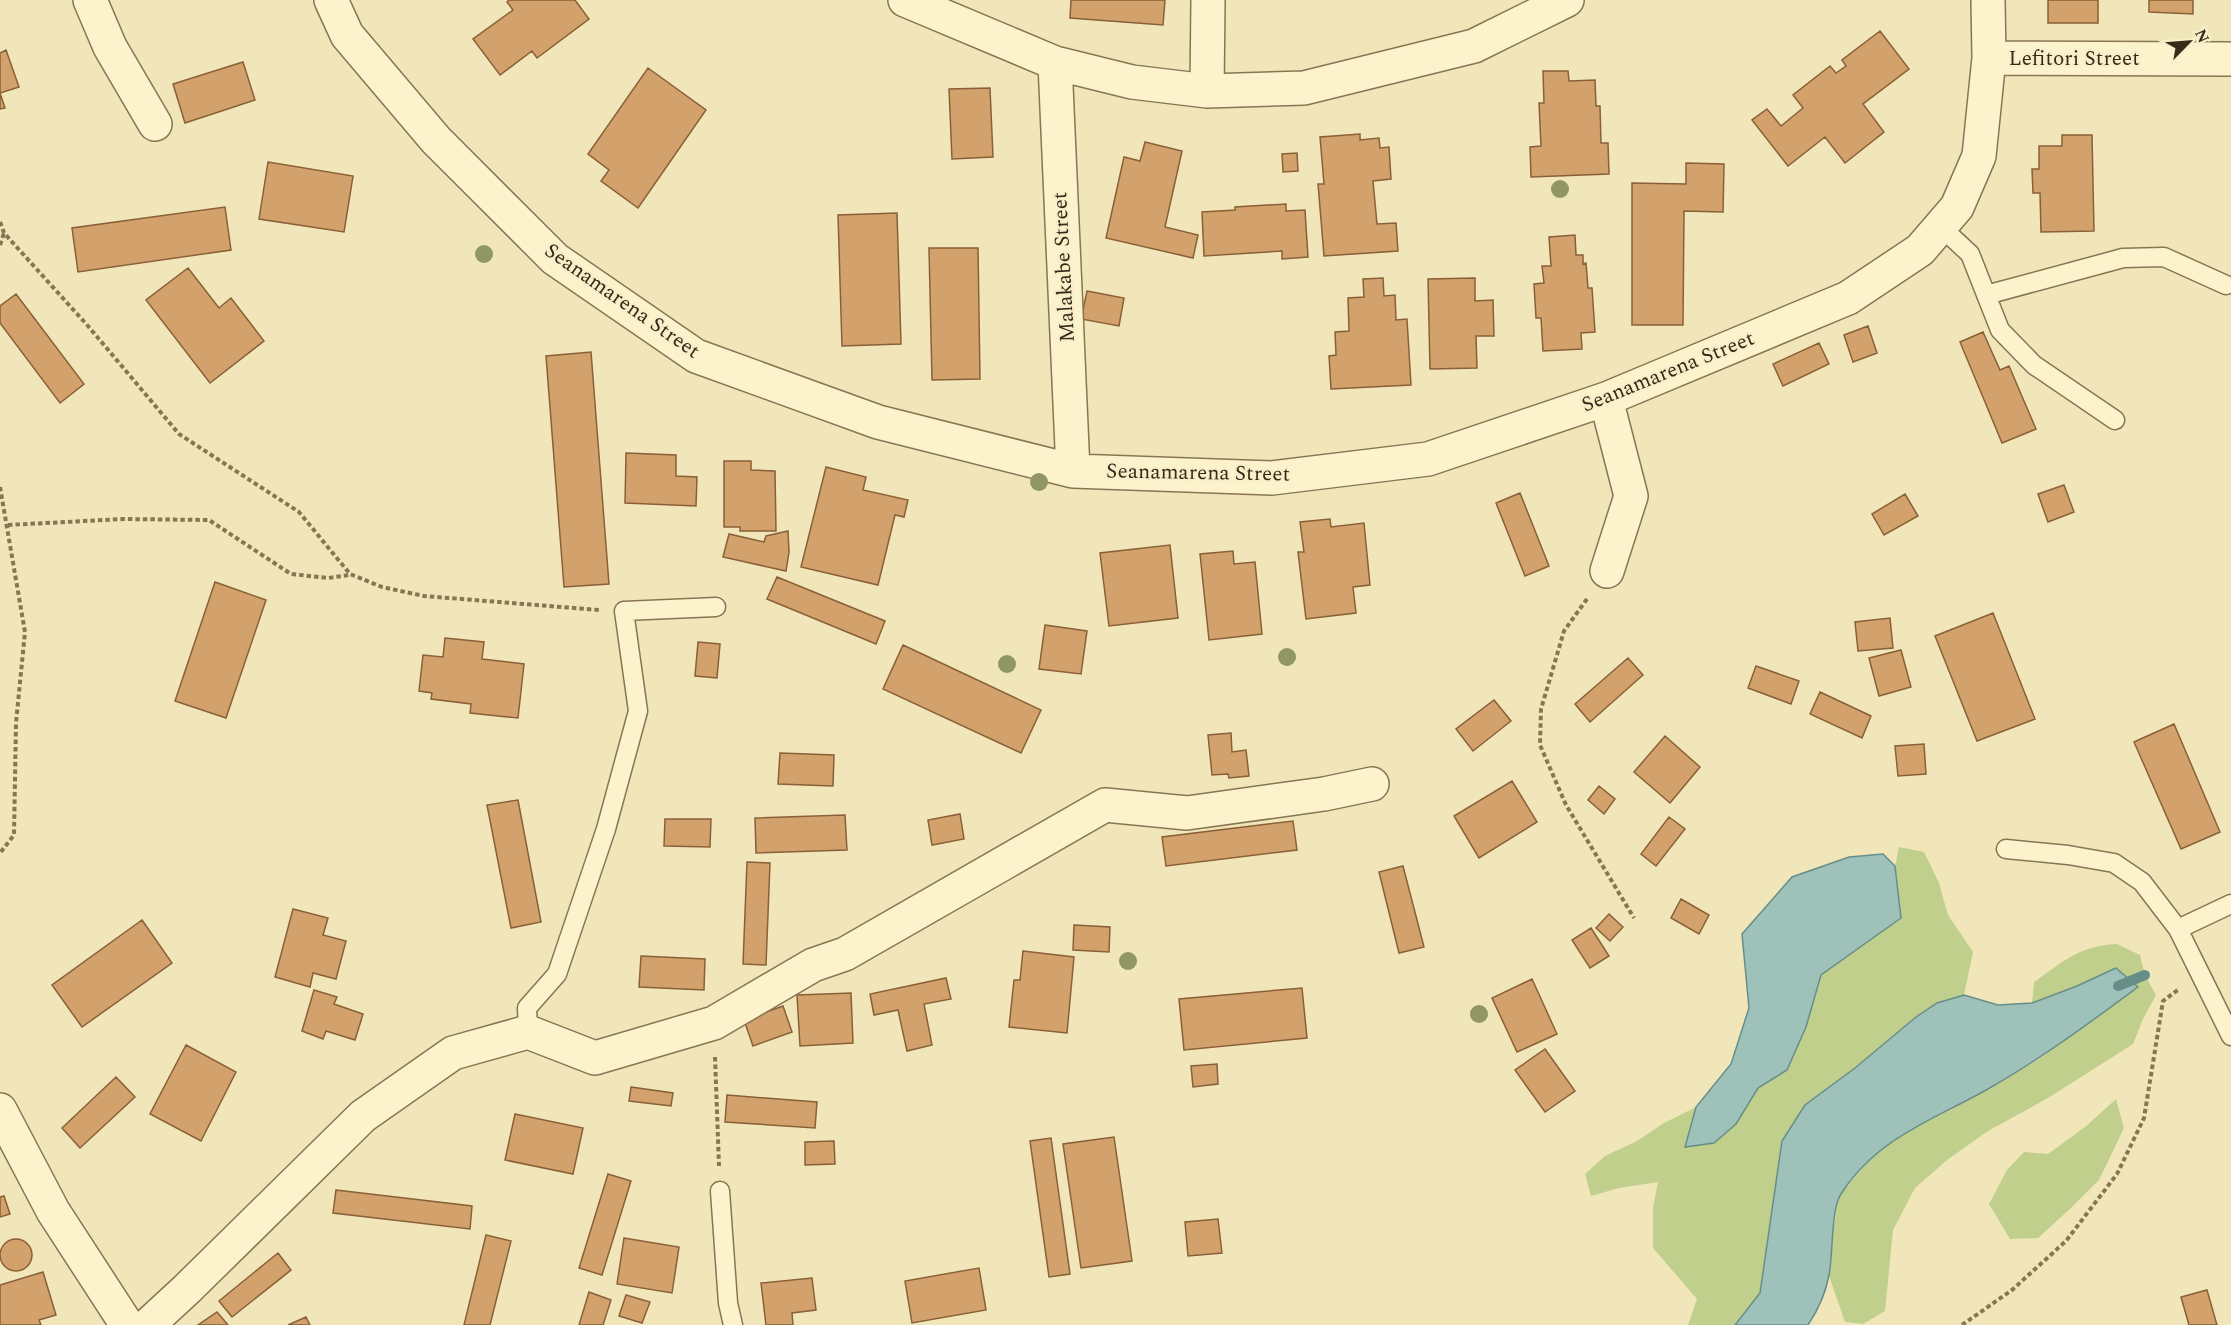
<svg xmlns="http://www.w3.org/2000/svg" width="2231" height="1325" font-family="Spectral,serif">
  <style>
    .green { fill: #c1cf8d }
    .water { fill: #9ec1ba; stroke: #668e88; stroke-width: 1.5 }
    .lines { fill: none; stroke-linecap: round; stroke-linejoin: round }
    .stream { stroke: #668e88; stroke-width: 10 }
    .building { fill: #d3a16b; stroke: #896037; stroke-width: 1.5 }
    .service-casing { stroke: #887553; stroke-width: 21 }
    .minor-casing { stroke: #887553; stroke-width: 36 }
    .path { stroke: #887553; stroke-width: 4; stroke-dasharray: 4.5 3; stroke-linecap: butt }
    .service { stroke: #fcf2cc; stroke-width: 18 }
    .minor { stroke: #fcf2cc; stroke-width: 33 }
    .tree { fill: #909664 }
    .labels { text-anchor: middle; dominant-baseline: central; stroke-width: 4.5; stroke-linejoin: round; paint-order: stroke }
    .street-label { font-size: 21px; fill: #362a19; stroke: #f8efc9 }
  </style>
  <rect width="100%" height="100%" fill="#f1e6b9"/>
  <path class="green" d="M1899,847l25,5 15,31 9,32 25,37 -9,43 -27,8 -21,14 -61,51 -50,37 -23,36 -22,152 -25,32h-47l9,-26 -44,-51v-40l5,-26 -39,6 -28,8 -6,-22 20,-18 32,-15 27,-18 32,-16 -10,39 50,-22 22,-36 29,-18 19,-43 15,-52 80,-57 -6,-52z
    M2117,944l23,11 5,20 11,20 -13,24 -10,25 -85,54 -60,33 -41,29 -32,28 -22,42 -8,81 -22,13 -18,-2 -16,-46 4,-44 6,-36 27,-32 35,-30 93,-47 45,-28 99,-72 -22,-19 -39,18 -45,17 2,-21c30,-21 45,-36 83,-38z
    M2116,1099l8,29 -25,52 -28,28 -33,30 -28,1 -21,-35 18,-34 17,-18 24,2 37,-27z"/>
  <path class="water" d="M1883,854l12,12 6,52 -80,57 -15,52 -19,43 -29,18 -22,36 -22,19 -29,4 11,-40 35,-43 18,-56 -7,-74 50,-57 57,-20z
    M2116,968l22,19c-46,34 -93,69 -143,98 -56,33 -116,50 -154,109 -10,14 -8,62 -12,81 -3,17 -11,35 -21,50h-73l25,-32 22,-152 23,-36 50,-37 61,-51 21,-14 27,-8 34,10 34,-2 45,-17z"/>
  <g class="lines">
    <path class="stream" d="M2118,986l27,-11"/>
  </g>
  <path class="building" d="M509,0h66l14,19 -52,39 -5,-7 -32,24 -27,-36 40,-29 -6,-8z
    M1071,0h94l-2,25 -93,-7z
    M2048,0h50v23h-50z
    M2149,0h44v14l-44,-2z
    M1880,31l29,38 -46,35 21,28 -39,31 -20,-26 -37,29 -36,-46 15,-11 14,17 22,-18 -10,-13 37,-29 6,7 10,-7 -4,-6z
    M6,50l13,37 -19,6 5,15 -5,1v-56z
    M243,62l12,38 -70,23 -12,-39z
    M648,68l58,42 -68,98 -37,-27 8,-11 -21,-16z
    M1543,71h25l1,10 26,-1 1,26h4l1,37h7l1,31 -78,3 -1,-30 11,-1 -2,-43h5z
    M990,88l3,69 -41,2 -3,-70z
    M1360,134v6l19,-2 1,10 9,-1 2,32 -18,2 4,43 19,-1 2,28 -74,5 -6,-72h6l-4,-47z
    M2062,135h30l2,96 -53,1 -1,-39h-7l-1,-24h7v-23h23z
    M1145,142l37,9 -17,76 33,8 -5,23 -87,-20 18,-81 16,4z
    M1297,153l1,18 -15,1 -1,-18z
    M268,162l85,14 -9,56 -85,-13z
    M1686,163l38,1 -1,48 -39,-1 -1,114h-51v-142l54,1z
    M1286,204v7l19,-1 3,47 -26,2v-8l-78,5 -2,-44 33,-2v-3z
    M225,207l6,43 -153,22 -6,-44z
    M897,213l4,131 -59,2 -4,-131z
    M1575,235l1,20h7v9l3,-1 2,25h4l3,44 -14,1 1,16 -39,2 -2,-33h-5l-2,-34 10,-1 -2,-17h9l-2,-29z
    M929,248h49l2,131 -48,1z
    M188,268l31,40 12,-10 33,43 -54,42 -64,-83z
    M1383,278l1,18 11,-1 1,25 11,-1 4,66 -80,4 -2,-33 7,-1 -1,-23 14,-1 -1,-33 16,-1 -1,-18z
    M1475,278v23l18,-1 1,36h-18l1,32 -47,1 -2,-90z
    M1087,291l37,7 -5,28 -38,-7z
    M16,294l68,90 -24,19 -60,-80v-17z
    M1868,326l9,27 -24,9 -9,-27z
    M1983,332l17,38 9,-4 27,63 -34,14 -42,-101z
    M1819,343l10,21 -46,22 -10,-22z
    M591,352l18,232 -45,3 -18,-231z
    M626,453l50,2v21l21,1 -1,29 -71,-3z
    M724,461h27v9l24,1 1,60h-36v-4h-16z
    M826,467l40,10 -3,13 45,10 -4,17 -9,-2 -17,70 -77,-18z
    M2064,485l10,27 -26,10 -10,-28z
    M1520,493l29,73 -24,10 -29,-73z
    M1905,494l13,22 -34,19 -12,-21z
    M1330,519l1,8 33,-4 6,62 -17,2 3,26 -50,6 -8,-67h6l-4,-30z
    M788,531l1,21 -3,19 -63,-14 6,-23 35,8 2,-6z
    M1170,545l8,73 -69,8 -9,-73z
    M1233,551l1,13 21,-2 7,72 -53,6 -9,-86z
    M777,577l108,44 -9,23 -109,-45z
    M215,582l51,18 -40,118 -51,-17z
    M1993,613l42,106 -58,22 -42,-105z
    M1890,618l3,30 -35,3 -3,-29z
    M1045,625l42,6 -6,43 -42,-5z
    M445,638l39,4 -2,17 42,5 -6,54 -48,-5 1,-9 -40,-5 1,-6 -13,-2 4,-36 20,2z
    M698,642l22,2 -3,34 -22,-2z
    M903,645l138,65 -20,43 -138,-64z
    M1901,650l10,37 -32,9 -10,-38z
    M1628,658l15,17 -53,47 -15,-18z
    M1756,666l43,15 -8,23 -43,-16z
    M1820,692l51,24 -9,22 -52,-24z
    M1494,700l17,21 -38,30 -17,-22z
    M2174,724l46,108 -39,17 -47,-107z
    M1231,733l1,19 14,-2 3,26 -20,2 -1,-4 -16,1 -4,-40z
    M1665,736l35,31 -30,36 -36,-31z
    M1924,744l2,30 -28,2 -3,-30z
    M780,753l54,2 -1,31 -55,-2z
    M1512,781l25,41 -58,36 -25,-42z
    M1599,786l16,13 -11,15 -16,-14z
    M518,800l23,122 -30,6 -24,-123z
    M960,814l4,25 -32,6 -4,-25z
    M845,815l2,35 -91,3 -1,-35z
    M1669,817l16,12 -29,37 -15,-12z
    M665,819h46l-1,28 -46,-1z
    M1293,821l4,29 -131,16 -4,-29z
    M747,862l23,1 -4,102 -23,-1z
    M1403,866l21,81 -25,6 -20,-81z
    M1681,899l28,16 -10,19 -28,-16z
    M293,909l35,9 -5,17 23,6 -10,38 -23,-6 -3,14 -35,-10z
    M1609,914l14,13 -13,14 -14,-13z
    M142,920l30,43 -90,64 -30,-42z
    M1074,925l36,2 -1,25 -36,-2z
    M1591,928l18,28 -19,12 -18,-28z
    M1023,951l51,6 -7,76 -58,-6 5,-47h6z
    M641,956l64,3 -1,31 -65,-3z
    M946,978l5,21 -27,5 8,41 -25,6 -9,-41 -24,5 -4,-21z
    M1532,979l25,55 -40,18 -25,-54z
    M1302,988l5,50 -123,12 -5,-51z
    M314,990l23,7 -3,7 29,10 -8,26 -29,-9 -3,8 -21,-8z
    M851,993l2,50 -53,3 -3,-51z
    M783,1006l9,26 -39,14 -9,-26z
    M186,1045l50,27 -35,69 -51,-27z
    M1545,1049l30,42 -30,21 -30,-42z
    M1217,1064l1,20 -25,3 -2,-21z
    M116,1077l19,20 -55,51 -18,-20z
    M631,1087l42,6 -2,13 -42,-5z
    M727,1095l90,7 -2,26 -90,-6z
    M515,1114l68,14 -10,46 -68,-14z
    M1114,1137l18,124 -51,7 -18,-124z
    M1051,1138l19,136 -21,3 -19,-136z
    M834,1141l1,23 -30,1v-23z
    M608,1174l23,7 -29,94 -23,-7z
    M336,1190l136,16 -2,23 -137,-16z
    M4,1196l6,18 -10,3v-20z
    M1218,1219l4,34 -34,3 -3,-34z
    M486,1235l25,6 -21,84h-26z
    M624,1238l55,9 -7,46 -55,-9z
    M0 1255a16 16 0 1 1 32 0a16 16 0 1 1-32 0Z
    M278,1253l13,17 -59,47 -13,-16z
    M979,1268l7,42 -74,13 -7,-42z
    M43,1272l13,43 -17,5 2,5h-41v-40z
    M812,1278l4,32 -24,3 1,12h-27l-5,-42z
    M2207,1290l10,35h-28l-8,-28z
    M589,1292l22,8 -8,25h-24z
    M626,1295l24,7 -8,21 -23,-7z
    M217,1312l11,13h-30z
    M306,1317l4,8h-22z"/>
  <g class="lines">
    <defs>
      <path id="service" d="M1940,226l30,28 30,76 34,35 81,55
        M1986,295l137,-37 41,-1 62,28
        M2006,849l62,6 46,8 28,19 36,47 53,107
        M2178,929l53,-25
        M528,1032l-1,-24 30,-34 49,-145 32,-118 -14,-100 92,-4
        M720,1191l8,112 5,22"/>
      <path id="minor" d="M90,0l20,47 45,77
        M331,0l16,35 89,105 119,119 141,97 182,66 195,49 199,7 156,-19 178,-60 242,-101 72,-48 37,-43 22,-51 10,-98 -1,-58
        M905,0l150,63 77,19 75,9 97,-3 170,-42 93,-46
        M1989,58l242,1
        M1055,63l18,408
        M1207,91l1,-91
        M1606,399l25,97 -24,75
        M0,1110l53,101 74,114
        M148,1325l39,-36 176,-173 90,-63 75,-21 67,26 119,-35 99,-58 32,-11 260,-149 82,8 137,-19 48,-10"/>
    </defs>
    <use href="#service" class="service-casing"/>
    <use href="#minor" class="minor-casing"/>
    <path class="path" d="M0,222l4,11 84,93 91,108 120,78 51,62 32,13 42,9 175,14
      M0,245l4,-12
      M0,487l25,145 -9,91 -2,112 -14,18
      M8,525l115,-6 86,1 82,54 37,4 21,-3
      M1587,599l-23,32 -23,78 -1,36 26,60 68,113
      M715,1057l4,109
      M1962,1325l50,-35 54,-49 51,-67 27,-56 19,-117 16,-12"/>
    <use href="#service" class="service"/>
    <use href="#minor" class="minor"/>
  </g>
  <g class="tree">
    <circle cx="1560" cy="189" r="9"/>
    <circle cx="484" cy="254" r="9"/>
    <circle cx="1039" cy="482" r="9"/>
    <circle cx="1287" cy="657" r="9"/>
    <circle cx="1007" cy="664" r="9"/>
    <circle cx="1128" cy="961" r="9"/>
    <circle cx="1479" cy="1014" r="9"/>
  </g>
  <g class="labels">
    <g class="street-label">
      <text x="2074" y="59">Lefitori Street</text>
      <text transform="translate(1064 267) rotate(-93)">Malakabe Street</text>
      <text transform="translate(622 301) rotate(35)">Seanamarena Street</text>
      <text transform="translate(1668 372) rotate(-22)">Seanamarena Street</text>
      <text transform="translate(1198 473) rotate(1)">Seanamarena Street</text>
    </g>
  </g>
  <g transform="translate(2189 42) rotate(65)" stroke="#f8efc9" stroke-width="4.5" paint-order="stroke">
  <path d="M0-4.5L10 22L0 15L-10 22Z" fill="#362a19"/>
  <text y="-9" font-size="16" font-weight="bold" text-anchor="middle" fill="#362a19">N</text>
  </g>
</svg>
